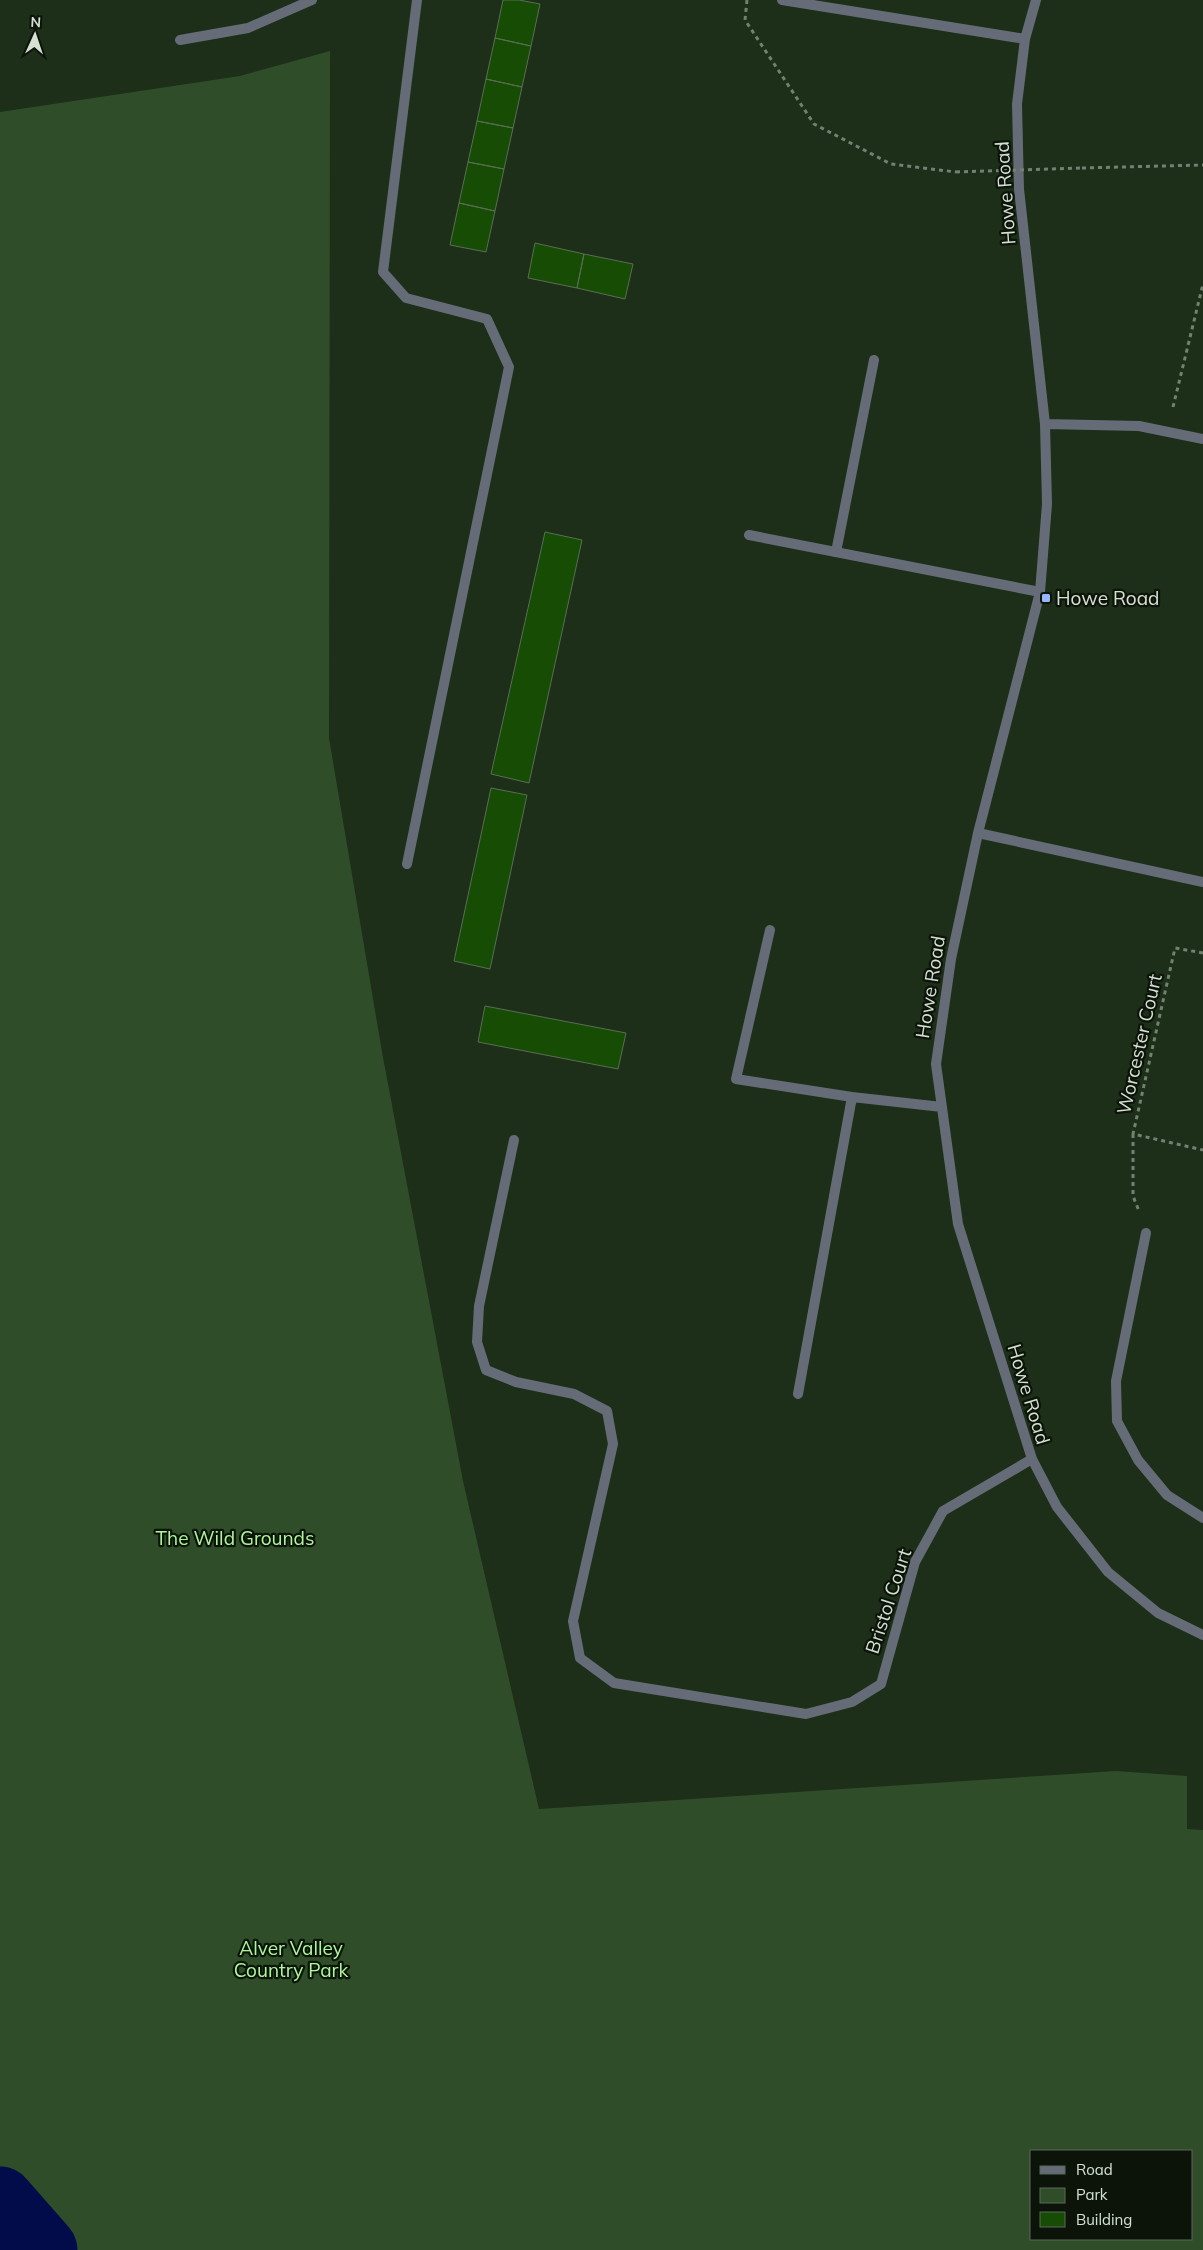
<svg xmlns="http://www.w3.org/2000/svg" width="1203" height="2250" font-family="Mulish,sans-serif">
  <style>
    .green { fill: #304d29; fill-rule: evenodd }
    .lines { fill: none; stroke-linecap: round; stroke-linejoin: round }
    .river { stroke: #030c4a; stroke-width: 69 }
    .building { fill: #174c05; stroke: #5a6e56 }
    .path { stroke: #738170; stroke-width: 3; stroke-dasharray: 4 4; stroke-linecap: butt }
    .lane { stroke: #666c77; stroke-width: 10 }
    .street { stroke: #666c77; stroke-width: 10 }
    .path-bridge { stroke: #738170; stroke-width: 3; stroke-dasharray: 4 4; stroke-linecap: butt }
    .poi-dot { fill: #97b6fd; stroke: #0c140a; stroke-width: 2 }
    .labels { text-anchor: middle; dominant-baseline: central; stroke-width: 4.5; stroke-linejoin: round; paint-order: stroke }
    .street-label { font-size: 19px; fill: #d5e0d3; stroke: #0c140a }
    .poi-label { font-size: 19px; fill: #d5e0d3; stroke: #0c140a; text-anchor: start }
    .park-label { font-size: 19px; fill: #acf79a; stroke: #0c140a }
  </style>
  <rect width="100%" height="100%" fill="#1d2e19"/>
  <path class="green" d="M330,51l-1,687 53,314 81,429 76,328 577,-38 71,5v53l16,1v420h-1203v-2138l240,-36zM1032,2151h160v88h-160z"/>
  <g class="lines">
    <path class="river" d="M0,2201l43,49"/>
  </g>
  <path class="building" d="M503,0h16l21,4 -9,42 -36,-8z
    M495,38l36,8 -9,41 -36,-8z
    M486,79l36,8 -9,41 -36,-7z
    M477,121l36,7 -9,41 -36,-7z
    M468,162l36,7 -9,42 -36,-8z
    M459,203l36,8 -9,41 -36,-7z
    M535,243l49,11 -7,34 -49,-10z
    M584,254l49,10 -8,35 -48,-11z
    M545,532l37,8 -53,243 -38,-9z
    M491,788l36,7 -37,174 -36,-8z
    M485,1006l141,27 -8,36 -140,-27z"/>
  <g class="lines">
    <path class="path" d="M747,0l-2,20 69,104 77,40 65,8
      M1082,168l121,-3
      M1173,407l30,-123
      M1203,953l-28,-5 -42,186 70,16
      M1133,1134v62l6,15"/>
    <path class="lane" d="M180,40l68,-12 64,-28
      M836,552l38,-192
      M1146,1233l-30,148 1,40 21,39 29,35 36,23"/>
    <path class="street" d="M782,0l243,39
      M1036,0l-11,39 -8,65 2,85 26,235 2,80 -7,88 -62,241 -27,126 -15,105 22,160 74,235 25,48 51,65 50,41 45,22
      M1045,424l94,2 64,13
      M749,535l291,57
      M978,833l225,49
      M407,864l102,-497 -22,-48 -81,-21 -23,-26 34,-272
      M770,930l-34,149 116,18 90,10
      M514,1140l-35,166 -2,36 9,28 30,12 58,12 33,17 6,33 -40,177 7,37 34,25 192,31 46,-12 29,-18 34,-122 28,-51 89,-52
      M798,1394l54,-297"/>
    <path class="path-bridge" d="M956,172l126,-4"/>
  </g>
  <rect class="poi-dot" x="1041" y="593" width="10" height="10" rx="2.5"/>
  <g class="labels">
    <g class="street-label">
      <text transform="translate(1005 193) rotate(-94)">Howe Road</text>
      <text transform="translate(930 987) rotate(-81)">Howe Road</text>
      <text transform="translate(1139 1044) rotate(-77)">Worcester Court</text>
      <text transform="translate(1029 1394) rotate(73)">Howe Road</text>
      <text transform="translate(888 1601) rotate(-72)">Bristol Court</text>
    </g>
    <g class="poi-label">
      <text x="1056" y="598">Howe Road</text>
    </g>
    <g class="park-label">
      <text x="235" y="1538">The Wild Grounds</text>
      <text x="291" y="1948">Alver Valley<tspan x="291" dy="22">Country Park</tspan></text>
    </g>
  </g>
  <rect x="1030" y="2150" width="162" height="90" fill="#0c140a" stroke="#5c665a"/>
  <rect x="1040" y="2166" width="25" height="8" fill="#666c77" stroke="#5c665a"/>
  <text x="1076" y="2175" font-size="15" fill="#d5e0d3">Road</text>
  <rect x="1040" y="2188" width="25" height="15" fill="#304d29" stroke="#5c665a"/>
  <text x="1076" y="2200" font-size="15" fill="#d5e0d3">Park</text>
  <rect x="1040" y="2212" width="25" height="15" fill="#174c05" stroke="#5c665a"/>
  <text x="1076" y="2225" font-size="15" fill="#d5e0d3">Building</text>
  <g transform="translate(35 35) rotate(3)" stroke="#0c140a" stroke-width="4" paint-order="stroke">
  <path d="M0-4L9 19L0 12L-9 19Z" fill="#d5e0d3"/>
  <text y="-8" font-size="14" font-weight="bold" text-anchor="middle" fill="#d5e0d3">N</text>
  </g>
</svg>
